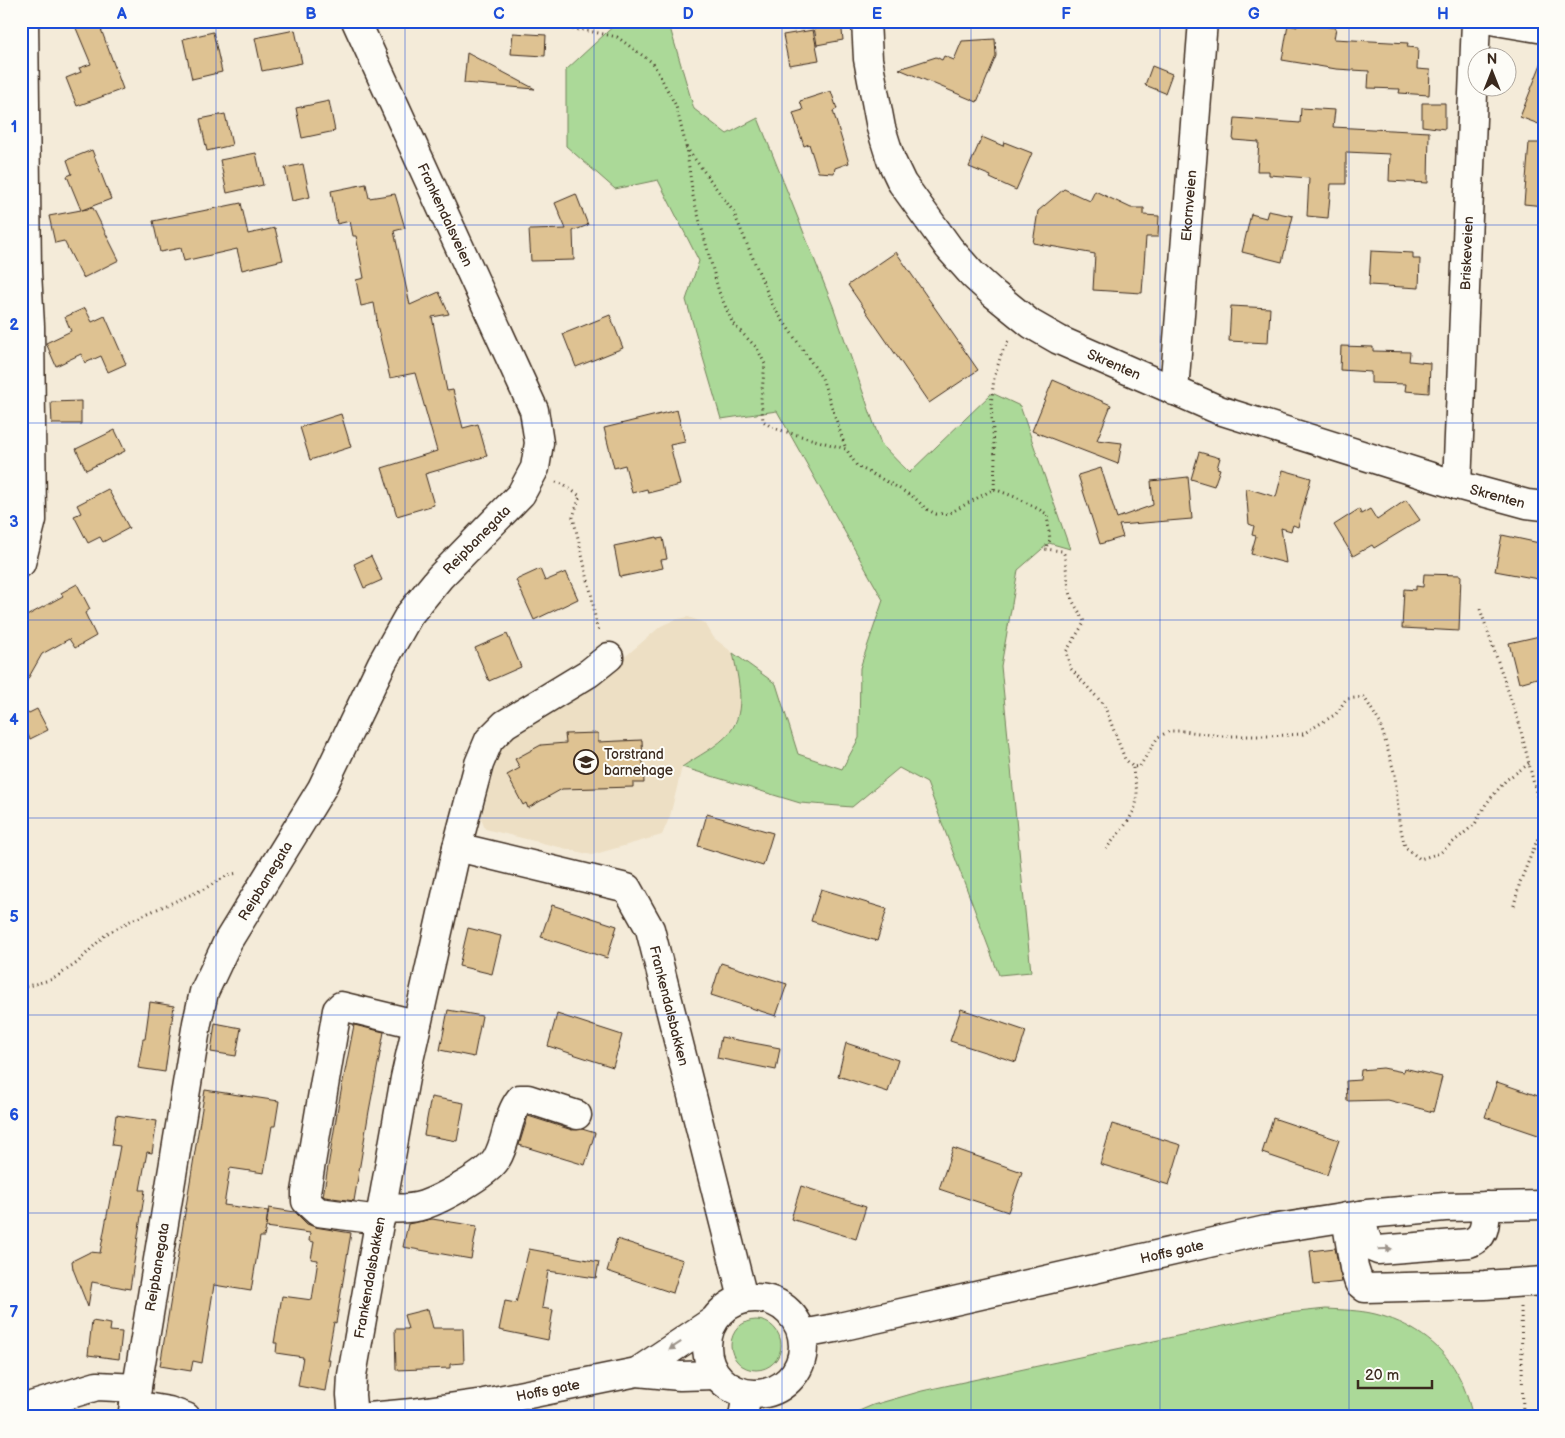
<svg xmlns="http://www.w3.org/2000/svg" width="1565" height="1438" font-family="'Balsamiq Sans',sans-serif">
  <style>
    .built { fill: #eddfc4 }
    .green { fill: #abd998; stroke: #73825b }
    .building { fill: #dec292; stroke: #3b2a1e }
    .lines { fill: none; stroke-linecap: round; stroke-linejoin: round }
    .minor-casing { stroke: #3b2a1e; stroke-width: 31 }
    .major-casing { stroke: #3b2a1e; stroke-width: 31 }
    .path { stroke: #3b2a1e; stroke-width: 3; stroke-dasharray: 1 4; stroke-linecap: butt }
    .minor { stroke: #fdfcf7; stroke-width: 28 }
    .major { stroke: #fdfcf7; stroke-width: 28 }
    .oneway { fill: #9c938a }
    .grid { fill: none; stroke: #1d4ed8; stroke-width: 1; stroke-opacity: 0.55 }
    .labels { text-anchor: middle; dominant-baseline: central; stroke-width: 4; stroke-linejoin: round; paint-order: stroke }
    .street-label { font-size: 14px; fill: #3b2a1e; stroke: #fdfcf7 }
    .poi-label { font-size: 14px; fill: #3b2a1e; stroke: #fdfcf7; text-anchor: start }
    .neatline { fill: none; stroke: #1d4ed8; stroke-width: 2 }
    .grid-label { font-size: 16px; text-anchor: middle; font-weight: bold; fill: #1d4ed8 }
  </style>
  <rect width="100%" height="100%" fill="#f4ebd9"/>
  <filter id="ink" filterUnits="userSpaceOnUse"><feTurbulence type="fractalNoise" baseFrequency=".02" numOctaves="2"/><feDisplacementMap in="SourceGraphic" scale="10" xChannelSelector="R" yChannelSelector="G"/><feConvolveMatrix kernelMatrix="1 2 1 2 8 2 1 2 1" color-interpolation-filters="sRGB"/></filter>
  <g filter="url(#ink)">
    <path class="built" d="M688,617l17,6 9,15 19,15 6,30 1,27 -10,22 -12,11 -36,24 -12,49 -8,19 -70,20 -107,-26 -4,-10 22,-85 110,-67 48,-41 13,-6z"/>
    <path class="green" d="M619,21h49l26,88 33,25 31,-16 75,188 48,138 28,29 83,-80 28,13 50,143 -21,-6 -31,27 -17,96 30,306 -32,3 -72,-192 -28,-15 -47,39 -52,-4 -118,-36c14,-10 37,-21 48,-35 17,-22 8,-54 3,-79l43,31 22,70 44,15 17,-31 1,-70 23,-68 -106,-189 -56,8 -35,-119 13,-39 -41,-81 -43,9 -49,-43v-76z
      M1326,1309c16,1 33,1 49,5 33,8 66,29 82,59 8,14 12,29 16,44h-628l28,-12 49,-14 357,-77z
      M731 1345a25 25 0 1 1 50 0a25 25 0 1 1-50 0Z"/>
    <path class="building" d="M73,21h25l25,68 -46,17 -11,-28 15,-6 -2,-4 12,-4z
      M813,21h28l2,19 -26,5z
      M1297,22l39,6 -2,11 74,4 -1,4 11,1 -1,21 13,1 -1,25 -30,-2 1,-4 -32,-1 1,-17 -33,-2 -54,-9 6,-35 9,2z
      M295,30l7,33 -40,8 -7,-33z
      M813,30l6,30 -30,5 -6,-30z
      M213,32l9,40 -30,7 -9,-40z
      M513,33l33,2 -1,21 -34,-2z
      M995,39l1,17 -19,46 -78,-33 37,-12 6,3 2,-4 10,4 8,-19z
      M467,53l68,36 -71,-6z
      M1543,59l1,1v66l-24,-9z
      M1152,66l20,8 -7,19 -20,-8z
      M831,91l6,18 -4,2 16,52 -14,5 -1,5 -16,-1 -9,-28 -5,2 -11,-33 10,-3 -3,-9z
      M329,101l6,30 -33,7 -6,-30z
      M1422,103h23v26l-23,-3z
      M1301,108l34,2 -2,17 96,5 -1,51 -39,-2 1,-27 -44,-2v32h-15l-3,34 -21,-2 2,-38 -40,-3v-4h-12l2,-29 -26,-2 2,-22 65,5z
      M225,114l7,31 -25,6 -7,-32z
      M982,137l21,9 1,-4 28,11 -16,37 -26,-12 1,-2 -22,-9z
      M1529,143h15v63l-20,-2z
      M92,150l19,49 -29,11 11,-2 26,52 -36,18 -19,-37 -9,2 -6,-27 32,-6 -14,-34 5,-2 -5,-14z
      M256,153l7,32 -36,8 -7,-33z
      M303,164l7,33 -18,4 -7,-33z
      M366,184l3,14 26,-4 10,34 -11,3 16,74 29,-13 10,22 -17,3 15,74 6,-1 10,38 15,-4 9,32 -62,18 9,31 -37,11 -15,-48 55,-17 -22,-78 -25,5 -14,-57 1,-1 -3,-17 -13,3 -5,-26 8,-2 -8,-42h-3l-3,-15 -13,3 -6,-33z
      M1064,189l26,12 5,-10 36,17h13v7l15,1 -1,21h-12l-4,56 -49,-3 2,-36 -62,-11 5,-32z
      M576,194l12,31 -15,6 1,29 -43,1 -2,-31 37,-1 -11,-26z
      M241,203l7,31 27,-6 8,32 -41,10 -5,-21 -53,12 -3,-13 -21,4 -7,-31z
      M1268,211l25,5 -11,46 -40,-10 9,-38 15,4z
      M1371,251l42,2v6h7l-1,29 -50,-3z
      M896,252l82,118 -49,33 -81,-118z
      M1231,306l39,2 -2,35 -39,-2z
      M85,308l7,14 13,-6 21,48 -18,8 -7,-16 -16,7 -4,-9 -25,12 -10,-23 25,-12 -6,-14z
      M610,315l13,33 -47,19 -13,-33z
      M1341,346l32,1v4l37,1 -1,9 21,2 -1,30 -24,-2 1,-7 -35,-1v-11l-31,-2z
      M1053,380l58,25 -14,35 25,3 -4,21 -86,-33z
      M81,401v23h-29l-1,-22z
      M677,410l8,32 -15,3 10,40 -32,8 -1,-4 -15,4 -7,-28 -11,3 -10,-40z
      M341,414l10,33 -41,13 -10,-33z
      M115,430l10,21 -39,19 -10,-21z
      M1199,452l21,6 -3,10 3,1 -6,17 -23,-7z
      M1101,468l16,50 36,-13 -2,-24 37,-4 4,42 -73,6 4,12 -23,7 -22,-69z
      M1283,470l28,8 -13,49 -5,-2 -2,6 -10,-3 5,35 -35,-9 5,-18 -4,-1 2,-9 -5,-2 -3,-36 30,9z
      M108,489l21,39 -26,14 -3,-5 -12,6 -14,-27 7,-3 -4,-8z
      M1406,500l14,20 -46,28 -2,-3 -19,11 -19,-31 25,-16 2,5 9,-5 7,11z
      M1502,535l42,9 -6,35 -43,-8z
      M657,537v2l6,-1 4,21 -6,1 2,8 -43,9 -6,-31z
      M371,556l11,24 -18,8 -10,-24z
      M540,569l5,12 21,-9 12,27 -44,21 -18,-40z
      M1424,574l37,1 -2,56 -57,-3 2,-39 12,1v-4l7,1z
      M77,584l13,25 -5,4 11,23 -21,12 -6,-9 -27,15 -21,37v-72l42,-23 -2,-3z
      M507,634l14,33 -32,14 -14,-33z
      M1544,635v41l-25,7 -10,-40z
      M37,709l11,21 -18,9 -9,-18v-4z
      M598,733v9l44,-2 2,43h-11v4l-71,2 -34,19 -2,-5 -3,2 -16,-30 13,-7 -5,-9 26,-14 25,-2 -1,-9z
      M707,814l66,19 -10,33 -65,-20z
      M821,889l66,20 -10,32 -66,-20z
      M552,905l65,21 -10,32 -66,-21z
      M468,928l33,8 -9,38 -33,-8z
      M721,963l66,21 -11,32 -65,-21z
      M150,1002l24,4 -9,66 -27,-4 5,-29h2z
      M961,1009l65,22 -10,31 -66,-21z
      M448,1010l34,6 -8,41 -34,-7z
      M557,1014l65,21 -9,32 -65,-21z
      M215,1023l26,5 -5,28 -25,-4z
      M354,1025l30,7 -15,79 -15,90 -29,-4 -2,-1 15,-89z
      M721,1037l59,11 -4,22 -59,-12z
      M846,1043l52,17 -10,32 -50,-16z
      M1383,1068l20,4 1,-4 38,9 -9,35 -45,-12 -41,1 -1,-20 14,-1 1,-10z
      M1497,1082l47,16v39l-59,-20z
      M205,1090l74,11 -4,25h-3l-8,47 -34,-5 -6,37 44,6 -2,15 3,-18 26,4 12,12 8,3 36,6 -15,90 -2,-1 -7,38h3l-5,31 -27,-5 5,-29 -27,-4 1,-10h-3l8,-47 30,4 6,-40 -7,-1 3,-17 -5,-1 1,-8 -44,-6 -2,10h-4l-9,54 -37,-6 -12,78 -9,-2 -2,10 -31,-5z
      M431,1097l33,6 -7,38 -33,-6z
      M116,1115l41,6 -5,32 -5,-1 -7,38h5l-15,99 -38,-7 -4,25 -15,-38 -1,-8 18,-9 10,1 20,-107 -8,-1z
      M528,1116l44,14 10,-1 13,4 -10,32 -66,-20z
      M1273,1118l66,22 -12,35 -65,-22z
      M1112,1124l69,21 -12,40 -69,-21z
      M953,1148l69,24 -14,40 -69,-23z
      M801,1186l65,21 -10,32 -65,-20z
      M432,1219l45,7 -6,33 -68,-12 5,-23z
      M617,1239l66,21 -10,33 -66,-22z
      M1335,1248l7,34 -28,3 -4,-34z
      M529,1249l70,13 -3,16 -48,-7 -6,37 11,2 -5,30 -49,-10 6,-29 11,2z
      M428,1309l5,19h30l1,35 -14,1v4l-54,2 -1,-41h13l-4,-14z
      M92,1321l19,3 -1,7 12,1 -3,27 -31,-4z"/>
    <g class="lines">
      <defs>
        <g id="minor">
          <path id="s1" d="M866,21l2,38 13,69 10,32 11,23 47,65 24,27 21,19 37,30 28,16 160,70 238,75 70,19 17,2"/>
          <path id="s2" d="M1174,391l29,-370"/>
          <path id="s3" d="M1457,485l19,-464"/>
          <path d="M21,563l11,-43 -2,-194 -3,-54 -3,-251"/>
          <path id="s4" d="M457,847l170,41 23,41 93,369"/>
          <path d="M382,1208c13,1 30,1 42,-3 17,-6 62,-30 72,-45 12,-19 10,-43 24,-61h8l49,16"/>
          <path d="M1361,1215c3,13 3,31 17,35l91,-7c18,-6 16,-21 17,-37"/>
          <path d="M1346,1217l8,51 5,15 6,5 120,-3 59,-4"/>
          <path d="M380,1220l-62,-8 -12,-11v-9l31,-182 4,-4 75,18"/>
          <path d="M21,1409l76,-23 40,2"/>
          <path id="s5" d="M353,1417l-2,-22 1,-20 53,-297 52,-231 22,-83 10,-24 16,-16 84,-51 20,-16"/>
          <path d="M743,1417l4,-23"/>
        </g>
        <g id="major">
          <path d="M1496,21l48,8"/>
          <circle cx="755" cy="1346" r="48"/>
          <path id="s6" d="M803,1334l32,-6 431,-98 101,-16 78,-7 99,-2"/>
          <path d="M637,1372l76,-51"/>
          <path d="M134,1405l35,6 17,6"/>
          <path id="s7" d="M132,1417l65,-394 7,-31 24,-51 94,-153 60,-125 27,-48 31,-38 81,-83 14,-26 4,-25 -5,-33 -178,-389"/>
          <path id="s8" d="M369,1417l43,-4 72,-10 153,-31 43,4 36,-1"/>
        </g>
      </defs>
      <use href="#minor" class="minor-casing"/>
      <use href="#major" class="major-casing"/>
      <path class="path" d="M503,21l86,10 28,6 36,26 23,43 10,40 7,50 26,96 14,32 24,24 8,16 -4,35 2,22 10,7 73,21 11,17 38,20 20,12 11,11 10,5h12l46,-25 24,9 29,16 3,26 -5,9 17,2 2,3c3,16 3,32 9,47 3,8 10,14 11,22l-18,29 5,17 33,36 21,54 8,8 7,-1 18,-29 12,-6h14l37,5h48l34,-2 33,-20 10,-15 18,-2 16,26 15,52 4,46 6,26 15,12 20,-6 35,-29 11,-20 20,-24 24,-17
        M686,147l47,64 40,95 49,72 24,71
        M556,482l6,2 18,12 -7,21 19,80 4,27 4,9
        M994,489l1,-31 -4,-53 3,-27 8,-26 8,-13
        M1480,609l39,114 23,94 -1,14 -21,51 -7,27
        M1106,849c11,-14 32,-35 31,-54 0,-9 -4,-18 -4,-28
        M21,988l32,-9 24,-16 29,-29 28,-15 70,-30 24,-14 10,-2
        M1521,1307l2,110"/>
      <use href="#minor" class="minor"/>
      <use href="#major" class="major"/>
    </g>
    <defs><path id="oneway-solid" d="M-6-.8H1V-3.2L6.5 0L1 3.2V.8H-6Z" transform="scale(1.25)"/></defs>
    <g class="oneway">
      <use href="#oneway-solid" transform="translate(1385 1249) rotate(-2)"/>
      <use href="#oneway-solid" transform="translate(675 1346) rotate(146)"/>
    </g>
  </g>
  <path class="grid" d="M216,21v1396M405,21v1396M594,21v1396M782,21v1396M971,21v1396M1160,21v1396M1349,21v1396M21,225h1523M21,423h1523M21,620h1523M21,818h1523M21,1015h1523M21,1213h1523"/>
  <defs>
    <symbol id="school-ring" viewBox="-11 -11 22 22"><circle r="9.5" fill="#fdfcf7" stroke="#3b2a1e" stroke-width="1.5"/><path d="M0-5L7-2L0 1L-7-2ZM-4 1L0 2.5L4 1V4Q0 6-4 4Z" fill="#3b2a1e"/></symbol>
  </defs>
  <g fill-rule="evenodd">
    <use href="#school-ring" x="572" y="748" width="28" height="28"/>
  </g>
  <g class="labels">
    <g class="street-label">
      <text stroke="none"><textPath href="#s2" startOffset="186">Ekornveien</textPath></text>
      <text transform="translate(445 215) rotate(65)">Frankendalsveien</text>
      <text stroke="none"><textPath href="#s3" startOffset="232">Briskeveien</textPath></text>
      <text stroke="none"><textPath href="#s1" startOffset="452">Skrenten</textPath></text>
      <text stroke="none"><textPath href="#s1" startOffset="858">Skrenten</textPath></text>
      <text stroke="none"><textPath href="#s7" startOffset="962">Reipbanegata</textPath></text>
      <text stroke="none"><textPath href="#s7" startOffset="558">Reipbanegata</textPath></text>
      <text stroke="none"><textPath href="#s4" startOffset="301">Frankendalsbakken</textPath></text>
      <text stroke="none"><textPath href="#s6" startOffset="378">Hoffs gate</textPath></text>
      <text stroke="none"><textPath href="#s7" startOffset="152">Reipbanegata</textPath></text>
      <text stroke="none"><textPath href="#s5" startOffset="141">Frankendalsbakken</textPath></text>
      <text stroke="none"><textPath href="#s8" startOffset="181">Hoffs gate</textPath></text>
    </g>
    <g class="poi-label">
      <text x="604" y="754">Torstrand<tspan x="604" dy="16">barnehage</tspan></text>
    </g>
  </g>
  <rect width="1565" height="1438" fill="none" stroke="#fdfcf7" stroke-width="55"/>
  <g transform="translate(1492 72)"><circle r="24" fill="#fdfcf7" stroke="#afa8a0"/>
  <path d="M0-4L9 19L0 12L-9 19Z" fill="#3b2a1e"/>
  <text y="-8" font-size="14" font-weight="bold" text-anchor="middle" fill="#3b2a1e">N</text>
  </g>
  <path d="M1358 1380v8h74v-8" fill="none" stroke="#3b2a1e" stroke-width="2.5"/>
  <text x="1365" y="1380" font-size="15" fill="#3b2a1e" stroke="#fdfcf7" stroke-width="4" paint-order="stroke">20 m</text>
  <rect x="28" y="28" width="1510" height="1382" class="neatline"/>
  <g class="grid-label">
    <text x="122" y="19">A</text>
    <text x="311" y="19">B</text>
    <text x="499" y="19">C</text>
    <text x="688" y="19">D</text>
    <text x="877" y="19">E</text>
    <text x="1066" y="19">F</text>
    <text x="1254" y="19">G</text>
    <text x="1443" y="19">H</text>
    <text x="14" y="132">1</text>
    <text x="14" y="330">2</text>
    <text x="14" y="527">3</text>
    <text x="14" y="725">4</text>
    <text x="14" y="922">5</text>
    <text x="14" y="1120">6</text>
    <text x="14" y="1317">7</text>
  </g>
</svg>
